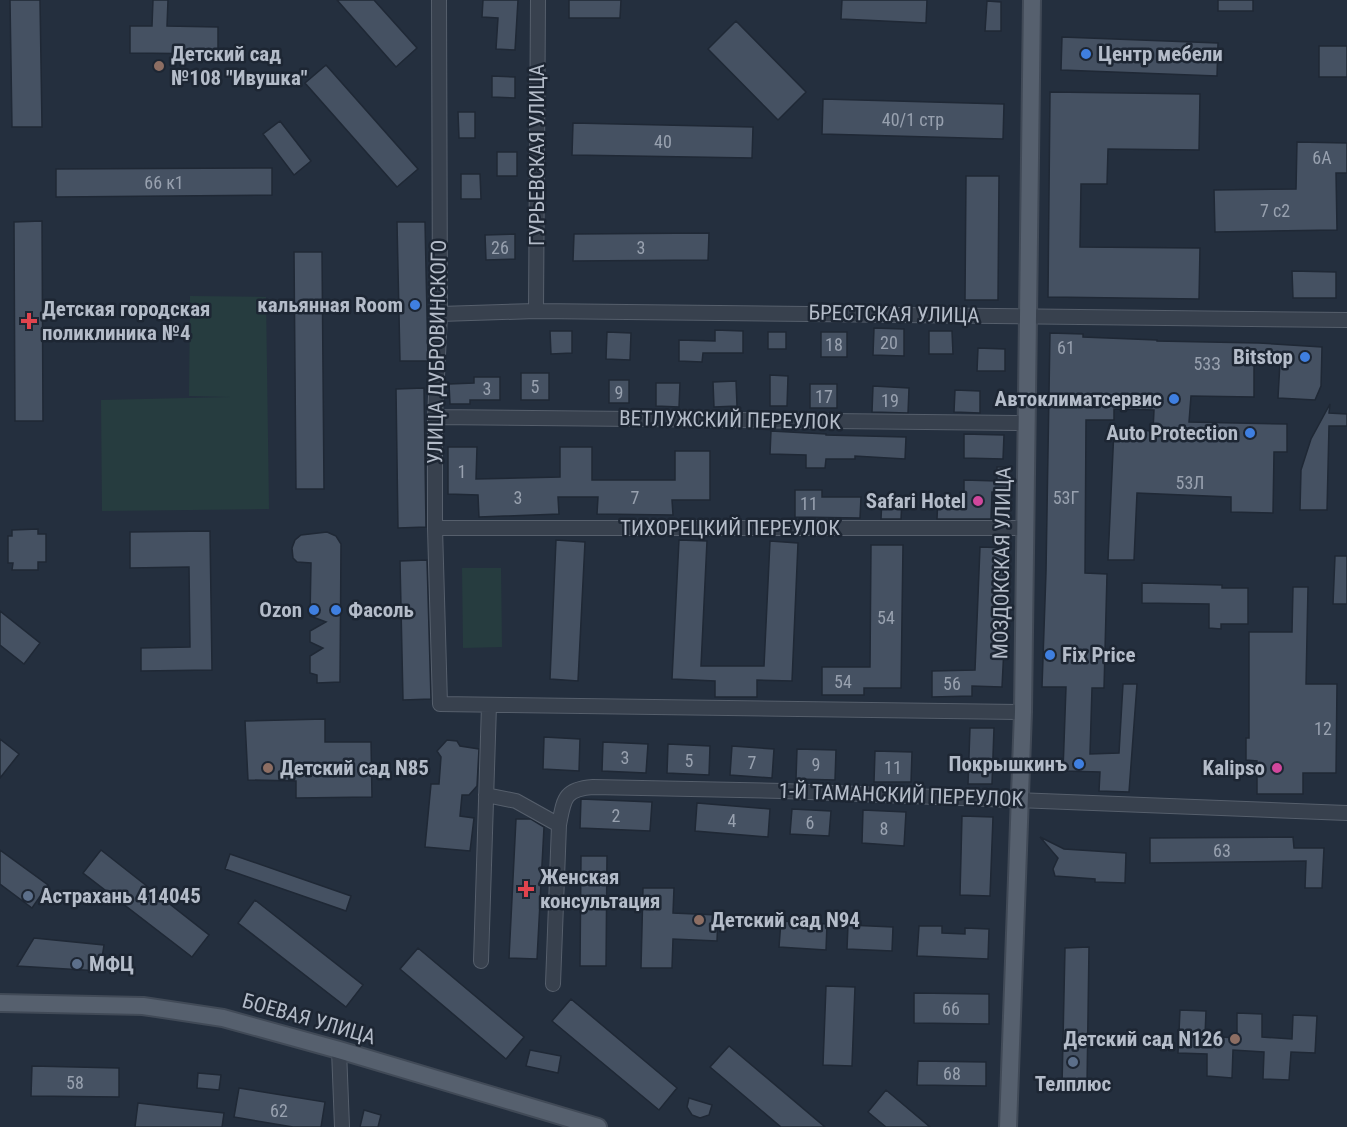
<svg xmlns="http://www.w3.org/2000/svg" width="1347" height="1127" font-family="'Roboto Condensed',sans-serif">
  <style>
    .green { fill: #263c3f }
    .building { fill: #455162; stroke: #1f2835; stroke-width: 1.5 }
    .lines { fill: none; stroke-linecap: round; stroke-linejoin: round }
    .minor-casing { stroke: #565f6c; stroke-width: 16 }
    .major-casing { stroke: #414a57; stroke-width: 20 }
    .minor { stroke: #38414e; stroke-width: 14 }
    .major { stroke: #56606e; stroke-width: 16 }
    .shop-dot { fill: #3f7fe0; stroke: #1d2633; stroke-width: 2 }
    .education-dot { fill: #8d6e63; stroke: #1d2633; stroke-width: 2 }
    .health-dot { fill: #e0444e; stroke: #1d2633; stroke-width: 2 }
    .hotel-dot { fill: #d1479c; stroke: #1d2633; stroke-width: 2 }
    .service-dot { fill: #5c6f8a; stroke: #1d2633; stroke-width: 2 }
    .labels { text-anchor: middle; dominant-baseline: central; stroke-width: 5; stroke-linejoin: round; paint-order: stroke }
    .number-label { font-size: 18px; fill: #98a1af }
    .poi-label { font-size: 21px; font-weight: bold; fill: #b4bcc9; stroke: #1d2633; text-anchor: start }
    .street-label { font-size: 21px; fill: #b4bcc9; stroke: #1d2633 }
  </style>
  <rect width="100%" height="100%" fill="#242f3e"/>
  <path class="green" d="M190,296l76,1 3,212 -167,2 -1,-111 129,-3 -41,-1z
    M462,568h39l1,79 -39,1z"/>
  <path class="building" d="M10,0h30l2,127h-30z
    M153,0h15l-1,26 51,1v27l-88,-1v-27h22z
    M337,0h37l43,48 -21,19z
    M483,0h35l-3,50 -19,-1 2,-31 -16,-1z
    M569,0h52l-1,18h-51z
    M842,0h85l-1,23 -85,-4z
    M1218,0h35v11h-35z
    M987,1l14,1v29h-16z
    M736,21l70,71 -28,28 -70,-71z
    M1062,37l156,6 -1,33 -156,-6z
    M1319,46h28v31h-28z
    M326,65l92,104 -21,18 -92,-104z
    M492,76l23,1v21l-23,-1z
    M1050,92l150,2 -1,56 -91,-1 -1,35h-26l-1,63 120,1 -1,51 -151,-2z
    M823,99l181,5 -1,35 -181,-5z
    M458,112h17v26h-16z
    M280,121l31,40 -17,14 -31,-41z
    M573,123l180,4 -1,31 -180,-3z
    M1297,142l50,1v30h-11l1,57 -122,2 -1,-42 82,-1z
    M497,152h20v24h-20z
    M272,168v27l-216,2v-28z
    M461,174h19l1,25h-20z
    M966,176h33l-1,124h-33z
    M42,221l1,200h-28l-1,-199z
    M397,222h28l3,139h-28z
    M709,233l-1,27 -135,1 1,-27z
    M515,234v25l-29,1 -1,-25z
    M294,252h28l2,237h-28z
    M1292,271l44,1v26h-43z
    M874,328l30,1v27l-31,-1z
    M715,330l28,1v22h-40l-1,9 -23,-1v-21l36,1z
    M550,331h22v22l-21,1z
    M929,331h23l1,23h-24z
    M607,332l24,1 -1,27 -24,-1z
    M768,332h18v17h-18z
    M821,332h26v25h-26z
    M1050,333l33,1v3l74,3v1l102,2 63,4 -1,39 -6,14 -37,-2 2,-36h-26v35l-63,-1 -2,26 98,2v28h-13l-1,61 -42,-1v-15l-94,-4 -3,67h-26l6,-131 39,2 1,-21 -40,-1v11h-28l-1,153 22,1 -3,114h-12l-2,66 29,-1 4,-69h14l-8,108 -30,-1 1,-19 -37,-1 3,-84h-24l4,-115z
    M978,348l27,1v22h-28z
    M521,373h28v27h-28z
    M770,375l18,1 -1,30h-17z
    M474,377h26v23h-30v4h-20l-1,-20 25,-1z
    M609,380h20v23h-20z
    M736,381l1,25 -23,1 -1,-25z
    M656,383h24l-1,24 -23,-1z
    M810,384h27v24h-27z
    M873,386l36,2 -1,25 -36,-1z
    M424,388l2,139 -28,1 -2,-139z
    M955,390l25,1v22l-26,-1z
    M1330,404l-1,9 18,1v12h-18l-2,84h-27l1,-40 10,-31z
    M771,431l55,3v1l80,2 -1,22 -50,-3v3h-29l-1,9h-19v-13l-36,-1z
    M964,434l40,1 -1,24 -39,-1z
    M448,447h29l-1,32 84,-2v-30h32v33h83v-29h35v49h-38l1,15 -76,-1 1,-17h-40l1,17 -80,3 -1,-22 -30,-1z
    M997,467h12v25h-17l-1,27h-54l1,-23 26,1v-17l33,1z
    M795,490h27v7h39l-1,21 -65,-1z
    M882,499h20l-1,20h-20z
    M38,529v5h8v28h-8v8h-26l1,-7h-5v-27h4v-6z
    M210,531l2,139 -71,1v-23l49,-1 -1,-80 -59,1v-36z
    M327,532l9,4 5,8 -1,138 -23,1v-8l-7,-2v-17l13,-8 -13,-6v-11l16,-9 -16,-6 1,-53 -14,-1 -4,-4 -1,-10 3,-8 6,-5z
    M556,540l29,2 -7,139 -28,-2z
    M679,540l28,1 -6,125h63l6,-125 28,2 -6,138 -35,-1v17h-42v-16l-43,-2z
    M871,545h32l-2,143h-37v7h-42v-28h48z
    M980,547l29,1 -7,139 -30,-1v10l-40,1v-26l43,-1z
    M1335,556h12v48h-14z
    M427,560l4,139 -28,1 -3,-139z
    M1142,583l80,2v3h26v36h-27v5l-12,-1v-24l-67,-1z
    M1293,587h15l-2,97h31l-1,89h-33v21h-46v-33l-11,-1v-22h3v-106h43z
    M0,611l40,32 -16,21 -24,-19z
    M325,719v23h46l1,55 -76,1v-17l-48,-1 -3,-59z
    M970,728h24l-2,56h-24z
    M544,737l36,2 -1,32 -36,-2z
    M0,739l19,15 -19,24z
    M447,740l10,1 3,5 19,3 -2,37 -8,9h-7l-2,21 14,2 -4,33 -45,-4 6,-63h8l2,-27 -4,-6z
    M603,742l45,2 -2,29 -44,-2z
    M668,744l42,2 -1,29 -42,-2z
    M732,746l42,3 -2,29 -42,-3z
    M797,749l39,1 -1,30 -39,-1z
    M875,751l37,1 -1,30h-37z
    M581,799l71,3 -2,29 -70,-3z
    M697,803l73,6 -2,28 -73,-6z
    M792,809l39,2 -2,25 -39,-2z
    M863,810l43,2 -2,34 -42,-3z
    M962,816l31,1 -3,79 -30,-1z
    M516,819h15l13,8 -7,132 -28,-1z
    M1040,837l24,12 62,4 -1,30 -30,-1v-3l-40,-3 -2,-7 5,-11z
    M1293,837l1,11h30l-2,40h-17l1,-27 -156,2v-25z
    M0,850l48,35 -16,23 -32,-24z
    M101,850l108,85 -17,22 -109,-84z
    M230,854l121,42 -5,15 -121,-42z
    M581,856h26l-1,110h-26z
    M643,888h31l-1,25 45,2 -1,26 -44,-2 -1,29h-31z
    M255,900l108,85 -17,22 -108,-84z
    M781,921l46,3 -1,26 -47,-3z
    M848,925l45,2 -1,24 -45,-2z
    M919,926h23v7l23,1v-6l24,1 -1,30 -71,-3z
    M34,938l70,7 -4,26 -83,-5z
    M1089,947l-2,138 -25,1 3,-138z
    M418,948l106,89 -18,22 -106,-90z
    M826,986l29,1 -3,79 -29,-1z
    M914,993l75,1v30l-75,-1z
    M571,999l106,89 -18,22 -107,-89z
    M1180,1010l26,1 -1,25 32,2v-25l25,1v23l30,2 1,-24 24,1 -2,37 -24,-1 -2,28 -26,-1 1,-27 -31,-2 -1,28 -25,-2v-22l-29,-1z
    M729,1046l96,81h-44l-71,-60z
    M530,1050l31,6 -3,17 -32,-7z
    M918,1061l68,1v24l-69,-1z
    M32,1066l87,2v29l-88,-1z
    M198,1073l23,2 -2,15 -22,-2z
    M239,1088l86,14 -4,25h-28l-59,-10z
    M886,1090l44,37h-44l-18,-15z
    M689,1098l23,7 -3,10 -9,3 -8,-3 -5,-8z
    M138,1103l86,10 -2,14h-87z
    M364,1110l17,5 -3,12h-18z"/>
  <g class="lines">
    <defs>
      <path id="minor" d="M439,0l1,314 -5,103v111l5,176 583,8
        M536,311l2,-311
        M440,314l96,-3 811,9
        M435,417l591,6
        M435,528h589
        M486,795l30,6 43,24c5,-26 5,-36 34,-38l190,4 564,22
        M481,961l8,-256
        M553,984l6,-159
        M339,1050l3,77"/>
      <path id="major" d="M0,1003l143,3 80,12 116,32 259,77
        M1008,1127l15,-415 9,-712"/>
    </defs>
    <use href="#minor" class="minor-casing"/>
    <use href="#major" class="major-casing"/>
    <use href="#minor" class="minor"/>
    <use href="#major" class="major"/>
  </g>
  <g class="shop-dot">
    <circle cx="1086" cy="54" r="6"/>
    <circle cx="415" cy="305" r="6"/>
    <circle cx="1305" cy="357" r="6"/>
    <circle cx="1174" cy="399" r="6"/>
    <circle cx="1250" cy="433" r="6"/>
    <circle cx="314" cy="610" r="6"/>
    <circle cx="336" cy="610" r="6"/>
    <circle cx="1050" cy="655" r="6"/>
    <circle cx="1079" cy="764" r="6"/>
  </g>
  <g class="education-dot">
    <circle cx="159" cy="66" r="6"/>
    <circle cx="268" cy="768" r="6"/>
    <circle cx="699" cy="920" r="6"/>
    <circle cx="1235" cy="1039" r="6"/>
  </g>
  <g class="health-dot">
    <path d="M26 312h6v6h6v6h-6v6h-6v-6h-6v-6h6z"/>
    <path d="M523 880h6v6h6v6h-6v6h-6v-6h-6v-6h6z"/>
  </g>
  <g class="hotel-dot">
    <circle cx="978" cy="501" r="6"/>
    <circle cx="1277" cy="768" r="6"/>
  </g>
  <g class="service-dot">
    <circle cx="28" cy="896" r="6"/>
    <circle cx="77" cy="964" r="6"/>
    <circle cx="1073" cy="1062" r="6"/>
  </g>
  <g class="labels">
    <g class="number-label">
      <text x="913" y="119">40/1 стр</text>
      <text x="663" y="141">40</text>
      <text x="1322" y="157">6А</text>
      <text x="164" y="182">66 к1</text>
      <text x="1275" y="210">7 с2</text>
      <text x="500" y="247">26</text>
      <text x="641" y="247">3</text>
      <text x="889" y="342">20</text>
      <text x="834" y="344">18</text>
      <text x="1066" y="347">61</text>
      <text x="1207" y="363">53З</text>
      <text x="535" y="386">5</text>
      <text x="487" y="388">3</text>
      <text x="619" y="392">9</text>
      <text x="824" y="396">17</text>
      <text x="890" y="400">19</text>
      <text x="462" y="471">1</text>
      <text x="1190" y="482">53Л</text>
      <text x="518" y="497">3</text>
      <text x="635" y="497">7</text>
      <text x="1066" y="497">53Г</text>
      <text x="809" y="503">11</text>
      <text x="886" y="617">54</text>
      <text x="843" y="681">54</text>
      <text x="952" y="683">56</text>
      <text x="1323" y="728">12</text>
      <text x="625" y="757">3</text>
      <text x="689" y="760">5</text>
      <text x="752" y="762">7</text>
      <text x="816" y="764">9</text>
      <text x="893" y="767">11</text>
      <text x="616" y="815">2</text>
      <text x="732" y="820">4</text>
      <text x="810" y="822">6</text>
      <text x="884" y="828">8</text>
      <text x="1222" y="850">63</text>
      <text x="951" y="1008">66</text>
      <text x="952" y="1073">68</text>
      <text x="75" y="1082">58</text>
      <text x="279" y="1110">62</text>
    </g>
    <g class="poi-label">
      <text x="171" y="54">Детский сад<tspan x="171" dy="24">№108 "Ивушка"</tspan></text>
      <text x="1098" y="54">Центр мебели</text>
      <text x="403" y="305" text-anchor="end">кальянная Room</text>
      <text x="42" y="309">Детская городская<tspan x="42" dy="24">поликлиника №4</tspan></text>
      <text x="1293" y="357" text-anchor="end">Bitstop</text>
      <text x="1162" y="399" text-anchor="end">Автоклиматсервис</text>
      <text x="1238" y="433" text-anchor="end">Auto Protection</text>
      <text x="966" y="501" text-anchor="end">Safari Hotel</text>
      <text x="302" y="610" text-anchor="end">Ozon</text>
      <text x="348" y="610">Фасоль</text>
      <text x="1062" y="655">Fix Price</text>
      <text x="1067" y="764" text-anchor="end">Покрышкинъ</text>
      <text x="280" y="768">Детский сад N85</text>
      <text x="1265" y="768" text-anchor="end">Kalipso</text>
      <text x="540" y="877">Женская<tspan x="540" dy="24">консультация</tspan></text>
      <text x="40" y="896">Астрахань 414045</text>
      <text x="711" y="920">Детский сад N94</text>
      <text x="89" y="964">МФЦ</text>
      <text x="1223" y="1039" text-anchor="end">Детский сад N126</text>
      <text x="1073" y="1084" text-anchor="middle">Телплюс</text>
    </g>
    <g class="street-label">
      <text transform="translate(537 155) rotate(-90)">ГУРЬЕВСКАЯ УЛИЦА</text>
      <text transform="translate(894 314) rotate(1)">БРЕСТСКАЯ УЛИЦА</text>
      <text transform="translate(437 352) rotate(-89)">УЛИЦА ДУБРОВИНСКОГО</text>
      <text transform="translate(730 420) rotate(1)">ВЕТЛУЖСКИЙ ПЕРЕУЛОК</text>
      <text x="730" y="528">ТИХОРЕЦКИЙ ПЕРЕУЛОК</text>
      <text transform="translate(1002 563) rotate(-89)">МОЗДОКСКАЯ УЛИЦА</text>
      <text transform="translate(901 795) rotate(2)">1-Й ТАМАНСКИЙ ПЕРЕУЛОК</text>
      <text transform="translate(309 1019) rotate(16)">БОЕВАЯ УЛИЦА</text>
    </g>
  </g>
</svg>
